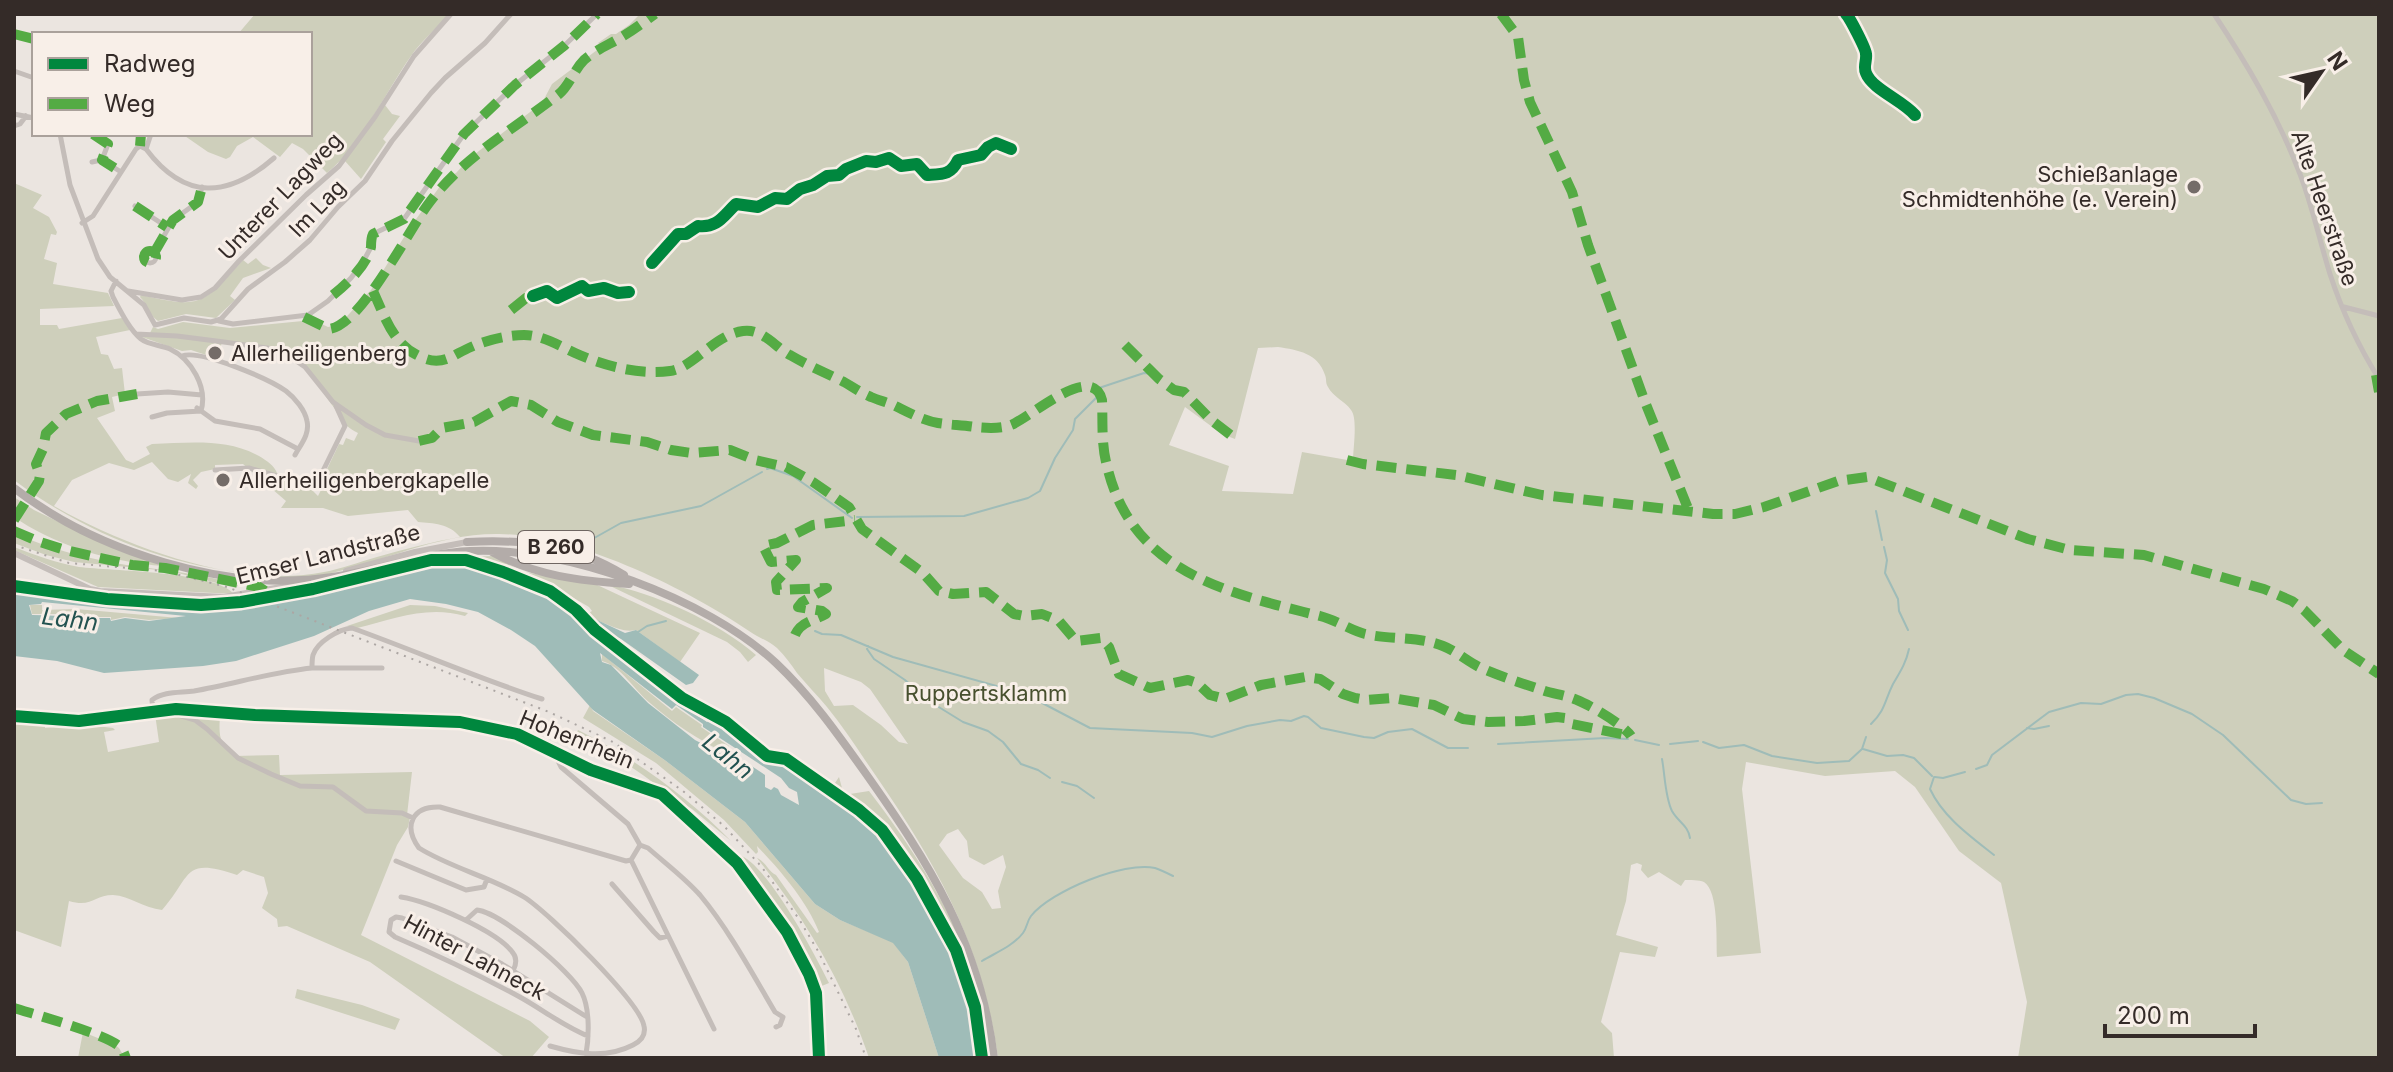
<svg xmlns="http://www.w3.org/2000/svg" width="2393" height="1072" font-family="Inter,sans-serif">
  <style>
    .green { fill: #cecfbb; fill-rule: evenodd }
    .water { fill: #9fbcb8; fill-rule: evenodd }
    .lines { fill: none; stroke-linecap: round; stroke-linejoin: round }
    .stream { stroke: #9fbcb8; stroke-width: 2 }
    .minor { stroke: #c4bdb9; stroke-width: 5 }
    .tertiary { stroke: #c4bdb9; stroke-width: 6 }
    .primary { stroke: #b3aca9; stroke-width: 8 }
    .rail { stroke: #aca6a3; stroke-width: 2; stroke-dasharray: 2 6; stroke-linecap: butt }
    .quiet { stroke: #54ab44; stroke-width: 10; stroke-dasharray: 20 10; stroke-linecap: butt }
    .cycleway-casing { stroke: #f8efe8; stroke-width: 17 }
    .cycleway { stroke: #00873e; stroke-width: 12 }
    .poi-dot { fill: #746c68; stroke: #f8efe8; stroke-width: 3 }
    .labels { text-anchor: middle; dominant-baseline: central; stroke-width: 6; stroke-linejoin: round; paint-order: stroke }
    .shield { fill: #f8efe8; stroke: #6f6662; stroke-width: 2 }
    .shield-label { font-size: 20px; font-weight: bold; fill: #342b28 }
    .poi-label { font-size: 22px; fill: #342b28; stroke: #f8efe8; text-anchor: start }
    .street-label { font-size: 22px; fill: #342b28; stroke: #f8efe8 }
    .park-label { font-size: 22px; fill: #47502e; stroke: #f8efe8 }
    .water-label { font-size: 24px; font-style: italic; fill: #225250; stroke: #f8efe8 }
  </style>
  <rect width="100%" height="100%" fill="#ebe5e0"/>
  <path class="green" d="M255,14h193c-11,15 -27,27 -37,42 -26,37 -50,89 -84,117l-24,-24 -11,-6 -12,14 -27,-20 -16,9 -7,11 -4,2 -18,-7 -26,-18h128v-100h-72z
    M640,14h1739v1044h-361l9,-56 -26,-119 -42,-32 -44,-64 -20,-16 -70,5 -79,-14 -4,27 19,164 -44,4c-1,-16 2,-66 -13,-75 -5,-2 -14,-2 -19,-2l-4,6 -22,-14 -11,6 -7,-8 1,-5 -5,-2 -6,2 -5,36 -10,34 42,12 -3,10 -35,-5 -19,70 11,11 2,25h-616c-16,-118 -66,-202 -133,-298 -12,-18 -24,-36 -38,-53 -9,-11 -20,-22 -30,-34 -6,-9 -12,-17 -20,-25 -8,-7 -18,-10 -28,-17 -64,-43 -171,-96 -250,-97 -62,-1 -117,29 -176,41 -23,4 -48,2 -71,-1 -87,-9 -169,-42 -238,-94v-297l28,12 -9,13 16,9 8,15 -1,3 -5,-1 -7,25 13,4 -4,21 55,9 6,13 -74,3v16h17l2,4 63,-11 8,12 -34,7 5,17 7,1 6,14 8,-1 3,26 -13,3 3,14 -18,7 29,42 7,3 17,-9 -4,-7 6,-3c37,-1 74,-6 107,12 8,5 15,9 18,17l6,3 -1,3 29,10 7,7 4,-8 -3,-2 20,-42 4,1 3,-7 8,3 4,-8c-19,-10 -16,-16 -29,-32 -9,-13 -19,-30 -33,-39 -21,-14 -49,-15 -74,-19l-7,15 -24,-8 -9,1 -40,-14 7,-2 4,-8 5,2 25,-7 47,6 83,-8 15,7 11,-2 32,-35 40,-64 35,-48 10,-5 15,-16 71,-54 10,-19 49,-37 -3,-4 13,-9h5l13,-9zM1278,347c20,3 40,6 47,28 2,5 0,7 3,12 5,10 17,14 23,23 7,8 2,39 2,51l-51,-9 -9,42 -71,-3 7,-25 -60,-21 16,-38 37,27 13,5 23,-91zM152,462l16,17 10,3 13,-8 -3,9 8,6 2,-3 -5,-6 8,-8 14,-3v-4l28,-1 43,37 -5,7h42l25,8 60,-6 10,12c15,1 32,2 42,15 -28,5 -56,12 -83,20 -18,5 -36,12 -53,15 -85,17 -198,-25 -270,-66l18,-26 37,-17 25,7zM824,668l37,14 9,7 38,55 -9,-2 -18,-17 -28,-20 -19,1 -9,-15zM958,829l9,12 2,16 15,8 19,-10 3,12 -8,24 3,17 -9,1 -10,-17 -19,-14 -24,-33 8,-11z
    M385,105l7,9 8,2 -17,23 3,3 -25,37 -16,-18z
    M256,258l7,7 8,3 -28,10 -13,18 5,4 -19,18 -30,-4 -28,7c-8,-5 -11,-17 -18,-24l1,-2c61,14 61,10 102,-35l5,4z
    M14,497l20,13 56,27 73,29c-50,-4 -101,-18 -143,-45l3,-10 -6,-4v4l-3,3z
    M14,533c35,16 82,28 120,33 35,5 70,8 104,19l-2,3 -66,-17 -96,-9 -28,-7 -32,-12z
    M14,547c21,8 42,16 65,20 32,4 136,4 155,27l-136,-7 -84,-37z
    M493,556l30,16 70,11 107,50 -20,29 -44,-32c-18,4 -32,-11 -51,-12l-1,-2 8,-5 -3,-4 -29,-17 -12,-3 -2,1 -75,-28 -1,-3z
    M606,584c49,9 112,38 150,71l-8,7 -8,-10 -13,-10z
    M30,605h12v5l34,-1 103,9 -30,2 -24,-3 -14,3v-3h-20l-16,-5 -5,5 -11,-3h-27z
    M410,605l25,1 33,7 -3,3c-38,-11 -71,3 -108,12l-10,-2z
    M602,654l70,57 4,-4 26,18 -1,2 28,19 -4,7c-28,-14 -52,-30 -75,-50 -15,-12 -29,-37 -48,-42z
    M590,705l3,6 73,50 79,61 70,82 25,16 53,22 15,20 31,96h-70c-25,-74 -64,-140 -112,-200 9,4 11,13 19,17l41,58 2,-1c-12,-31 -39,-62 -62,-86l1,6 -2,2 -32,-34 -68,-57 -73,-45z
    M178,711l42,4c-1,20 -2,27 14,41l45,-1 1,20 132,-3 -5,43 3,2 -2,10 -11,18 -36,90 169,86 19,16 -18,21h-25l-136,-96 -83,-36 -9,1 -1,-8 -15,-11 6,-15 -4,-16 -21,-7 -6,5c-55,-19 -45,1 -75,35 -18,-2 -32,-14 -49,-15 -19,0 -21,13 -44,6l-8,46 -47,-17v-208l3,-3 55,3 -27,4v2l35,-4 33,4 2,2 -11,2 4,20 51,-10 -4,-28z
    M578,730c56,28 109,66 153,111l-39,-32 -30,-18v-2c-28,-21 -55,-39 -86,-55z
    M839,777l3,11 8,6 19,-3c46,60 85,121 108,194 7,23 10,49 14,73h-8c-3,-27 -6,-53 -14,-79 -15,-46 -52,-113 -85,-149 -15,-16 -35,-29 -53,-41z
    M692,814l47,41c27,7 77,101 90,128l-12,5c-16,-46 -46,-90 -78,-127 -14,-16 -38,-30 -47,-47z
    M297,989l65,16 38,14 -5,11 -100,-32z
    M83,1032l32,13 4,3 6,10h-47z"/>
  <path class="water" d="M449,564h18l33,9 47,22 29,20 17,3 32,15 11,-3 63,45 -6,8 -7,2 -65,-46 -35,-16h-3l98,77 -2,3 28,19 4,-3c15,10 43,38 59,42 4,1 8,-1 12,0 9,2 18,12 25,17 18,12 38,23 55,38 17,15 30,33 42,52 42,61 69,115 76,190h-41l-31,-96 -15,-19 -53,-23 -25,-16 -70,-82 -79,-61 -73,-51 -58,-64 -24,-16 -33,-18 -32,-8 -36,-5 -41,12 -55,25 -78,25 -33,5 -99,7 -47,-12 -43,-5v-68l19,1 9,4v4l33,2 3,-2 106,9 8,7 5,-3 2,3 117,-22 74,-20zM42,602l144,14 -37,5 -24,-3 -14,3 -1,-3h-18l-17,-6 -2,5c-12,-1 -26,-2 -41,-2l-3,-10 12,-1zM600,653l72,56 4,-4 27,19v3l78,51 8,10 8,4 2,13 -18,-10 -3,-6 -4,-2 -3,3 -6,-3v-12l-15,-10 -5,1 -50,-26 -47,-37 -37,-38 -9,-3z"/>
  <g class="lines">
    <path class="stream" d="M767,469l3,-1 23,8 59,42
      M1876,511l6,29
      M857,517l107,-1 64,-18 12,-7 15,-33 18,-28 2,-11 25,-25 -1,-6 45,-15 8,1
      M580,546l41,-23 80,-17 61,-34
      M1884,547l3,13 -2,13 13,26 1,12 9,19
      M815,631l7,3 19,1 52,22 132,37 65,34 102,5 20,4 35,-11 33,-6 11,1 13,-5 4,1 13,11 43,9 10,1 14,-6 24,-3 36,19h20
      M638,632l9,-6 19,-5
      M868,646l-1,3 7,10 31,21 24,21 34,21 25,9 15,11 18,22 17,6 12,8
      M1871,724c15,-15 13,-22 22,-40 7,-12 13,-21 16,-35
      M2027,728l7,1 15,-3
      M1635,740l24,5
      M1703,742l16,6 25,-3 28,11 45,7 32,-2 13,-12 4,-12
      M1498,744l107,-6 23,1
      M1670,744l28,-3
      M1863,749l24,7 16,-1 11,3 18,18
      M1662,759c3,16 3,38 10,52 6,11 16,14 18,27
      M1976,769l11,-4 5,-10 57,-43 32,-9 20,1 25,-9 12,-1 16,4 38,16 31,21 68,65 15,4 16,-1
      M1934,777l-4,12c13,28 40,47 64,66
      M1935,777l8,1 22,-6
      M1062,782l15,4 17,12
      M982,961c13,-8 31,-15 41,-28 4,-5 4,-12 8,-17 20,-25 93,-55 124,-48 6,2 12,5 18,8"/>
    <path class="minor" d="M2214,14c33,50 62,99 84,155 14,34 21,70 32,105 12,37 29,73 49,105
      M14,34l20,5
      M14,71l20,7
      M14,114l20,4
      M14,126l6,-2 6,-8
      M60,134l10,51 28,74 12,18 34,28 11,20 29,-7 27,4 10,-3 27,-30 37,-27 25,-22 28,-33 27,-26 27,-40 39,-48 14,-15 40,-35 26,-29
      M93,134l15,10 -6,16 19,12
      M140,146l1,-12
      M146,149c39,52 82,49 128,9
      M92,162l9,-2
      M135,206l32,21
      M82,223l11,-7 43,-67 4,-3 6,3 5,-15
      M144 257a6 6 0 1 1 12 0a6 6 0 1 1-12 0Z
      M154,253l19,-33 25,-18 4,-15
      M116,281l-5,10 2,6c7,13 16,32 28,42 8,6 20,6 29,10 21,10 38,38 31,62
      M128,291l54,9 19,-3 14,-9 24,-27 67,-66 33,-29 36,-49 39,-61 37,-42
      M2344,307l35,9
      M219,321l14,3 75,-9 20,-14 23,-23 12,-16 8,-15 2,-13 31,-15 60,-85 51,-49 50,-40 32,-31
      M136,334l41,2 47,6 43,6 19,6 19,13 28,35 33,23 19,10 34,6
      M182,356c18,-7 87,23 104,35 9,7 19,19 21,30 3,13 -6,23 -12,34
      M137,394l31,-2 34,3
      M197,408l18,13 45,8 38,20
      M152,417l15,-4 34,-2
      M215,470l34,-2 66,19 30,-61 -9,-20
      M312,668h70
      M165,711l30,9 12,9 31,29 33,16 29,12 33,1 33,24 36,2 11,5
      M153,712l-1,-12c12,-9 28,-7 42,-9 40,-7 78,-19 118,-23 0,-4 0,-9 1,-13 4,-13 26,-26 39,-27 64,23 125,50 190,71
      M14,716l65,5 97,-12 79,6 205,7 57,12 74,36 71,24 75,69 50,69 22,42 7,19 3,65
      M640,845l8,3c17,15 37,30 52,47 29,35 52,78 75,117l8,5 -3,8 -4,2
      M631,860l83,169
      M396,861l70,29 18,-3 3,-8
      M612,884l42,48 6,6 8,-2
      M401,897c26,4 97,34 112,56 4,5 3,12 0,18
      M466,920l11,-10c23,2 95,62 105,83 8,16 7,44 4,61
      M587,1017l-85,-53 -50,-27 -50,-19 -6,-1 -5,3 -2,12 6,5c42,18 82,37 123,59 24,13 45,30 70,40
      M550,1046c28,8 56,13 83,-1 8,-4 13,-10 11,-19 -4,-24 -96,-114 -120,-129 -33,-20 -73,-29 -105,-49 -16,-22 -7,-42 21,-41l186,54 5,-1 9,-15 -12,-21 -67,-57 -3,-6 2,-5"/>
    <path class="tertiary" d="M14,553l76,36 10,2 124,6 85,-15
      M346,571l69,-19 52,-10"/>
    <path class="primary" d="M14,488c83,64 214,105 318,89 47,-6 91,-24 138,-26 95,-5 236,47 306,112 34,32 61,70 88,108 66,93 116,172 130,287
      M467,542c57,-3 107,2 157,33
      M492,552c43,24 89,29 137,32"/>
    <path class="rail" d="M14,545l55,18 94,8 64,16 322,125 64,30 70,49 41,35 37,40 38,53 19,32 38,78 10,29"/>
    <path class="quiet" d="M1501,14l17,23 6,43 6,22 42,90 16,53 57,157 44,109
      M14,34l20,5
      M93,134l15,10 -6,16 19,12
      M140,146l1,-12
      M135,206l32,21
      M144 257a6 6 0 1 1 12 0a6 6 0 1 1-12 0Z
      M154,253l19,-33 25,-18 4,-15
      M373,291c12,26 20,54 48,66 22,10 31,-2 50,-10 16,-7 36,-12 53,-12 18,0 36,11 51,18 29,13 63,22 95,18 23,-3 44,-36 73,-40 19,-3 32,16 47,24 17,10 36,18 54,27 9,5 17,11 27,15 7,3 15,5 22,8 15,7 29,15 45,18 12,2 25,2 37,4 11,1 25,2 36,-2 19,-7 81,-64 91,-25 1,22 -1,44 5,66 25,107 121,127 213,150 16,4 30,14 45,18 26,6 53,2 78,12 13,5 24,15 36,21 20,9 42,16 63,23 11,4 24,5 35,10 13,5 47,25 54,36
      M333,295c14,-11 34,-30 38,-48 0,-5 0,-9 2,-13l31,-15 60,-85 51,-49 50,-40 32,-31
      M511,310l15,-12 8,-1
      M304,317l25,12c32,-3 80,-100 100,-126 34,-46 85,-74 130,-109 10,-8 15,-24 25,-34 10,-9 24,-15 36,-22 12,-7 24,-16 35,-24
      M1125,345l34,34 15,11 10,2 27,28 21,16
      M2376,375l3,17
      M419,441l13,-3 10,-10 32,-6 37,-21 20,4 27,17 35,13 54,7 24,8 20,3 39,-3 25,10 31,7 27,15 36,25 13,22 61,44 16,18 14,3 33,-2 28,22 10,2 18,-2 17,7 17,20 25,-3 8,9 10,27 31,14 38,-8 9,3 13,12 15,4 36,-14 44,-8 15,2 23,15 12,4 12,2 25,-2 42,7 29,14 25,3 36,-1 33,-4 8,1 7,6 59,12
      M1347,460l16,4 93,11 86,20 171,19h22l29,-7 74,-26 29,-4 161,62 42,11 74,5 120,34 28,12 12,9 39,40 36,24
      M14,520l25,-39 1,-6 -4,-11 7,-15 3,-16 20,-19 31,-13 40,-7
      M14,531l26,11 25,8 67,15 33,3 94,19 6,4
      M795,635c6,-14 19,-14 31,-21l-4,-3 -24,-4 4,-5 25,-14 -50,2 -1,-8 20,-22 -25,2 -8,-16 14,-3 36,-18 42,-5
      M14,1008c22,7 92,26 106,39 4,4 4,7 6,11"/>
    <defs>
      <path id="cycleway" d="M1846,14c4,4 20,35 20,40 1,7 -3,12 0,19 6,16 36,27 49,42
        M652,263l26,-29h8l12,-8c20,2 25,-10 38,-22l22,3 17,-9 12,1 13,-10 13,-4 14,-9 12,-1 7,-6 20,-8 10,1 13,-4 12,8 16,-2 10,11c16,-1 24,0 31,-15l23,-5 7,-8 8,-4 15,6
        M533,296l14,-5 10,7 25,-12 6,5 16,-3 14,5 11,-1
        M14,586l93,13 94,6 40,-3 72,-13 118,-29h35l37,12 47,19 26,19 19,20 87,68 44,24 41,34 19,3 73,51 23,20 35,49 39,71 19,57 7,51
        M14,716l65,5 97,-12 79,6 205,7 57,12 74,36 71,24 75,69 50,69 22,42 7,19 3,65"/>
    </defs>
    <use href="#cycleway" class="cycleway-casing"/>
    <use href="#cycleway" class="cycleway"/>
  </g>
  <g class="poi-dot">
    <circle cx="2194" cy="187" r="8"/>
    <circle cx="215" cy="353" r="8"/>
    <circle cx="223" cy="480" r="8"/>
  </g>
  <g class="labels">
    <rect class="shield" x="518" y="531" width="76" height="32" rx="6"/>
    <g class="shield-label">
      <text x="556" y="547">B 260</text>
    </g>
    <g class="poi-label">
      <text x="2178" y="174" text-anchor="end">Schießanlage<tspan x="2178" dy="25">Schmidtenhöhe (e. Verein)</tspan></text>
      <text x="231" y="353">Allerheiligenberg</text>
      <text x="239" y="480">Allerheiligenbergkapelle</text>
    </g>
    <g class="street-label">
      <text transform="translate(280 196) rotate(-46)">Unterer Lagweg</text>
      <text transform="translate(317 208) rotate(-46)">Im Lag</text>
      <text transform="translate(2325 208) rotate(71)">Alte Heerstraße</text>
      <text transform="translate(328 554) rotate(-14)">Emser Landstraße</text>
      <text transform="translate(577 739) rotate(22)">Hohenrhein</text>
      <text transform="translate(475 957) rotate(28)">Hinter Lahneck</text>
    </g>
    <g class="park-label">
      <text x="986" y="693">Ruppertsklamm</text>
    </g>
    <g class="water-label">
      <text transform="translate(70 619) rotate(7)">Lahn</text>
      <text transform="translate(728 756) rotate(39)">Lahn</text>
    </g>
  </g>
  <rect width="2393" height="1072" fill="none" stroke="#342b28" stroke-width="32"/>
  <rect x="32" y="32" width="280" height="104" fill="#f8efe8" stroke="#aaa19b" stroke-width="2"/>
  <rect x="48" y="58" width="40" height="12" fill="#00873e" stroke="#aaa19b" stroke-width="2"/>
  <text x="104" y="72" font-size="24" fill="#342b28">Radweg</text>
  <rect x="48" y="98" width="40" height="12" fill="#54ab44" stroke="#aaa19b" stroke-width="2"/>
  <text x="104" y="112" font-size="24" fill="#342b28">Weg</text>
  <g transform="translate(2321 72) rotate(56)" stroke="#f8efe8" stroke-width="6" paint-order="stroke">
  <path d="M0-6L14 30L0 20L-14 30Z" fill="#342b28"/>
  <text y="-12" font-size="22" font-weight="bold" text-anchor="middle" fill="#342b28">N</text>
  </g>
  <path d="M2105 1024v12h150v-12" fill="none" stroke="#342b28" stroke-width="4"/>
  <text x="2117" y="1024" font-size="24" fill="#342b28" stroke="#f8efe8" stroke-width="6" paint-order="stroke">200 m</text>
</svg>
